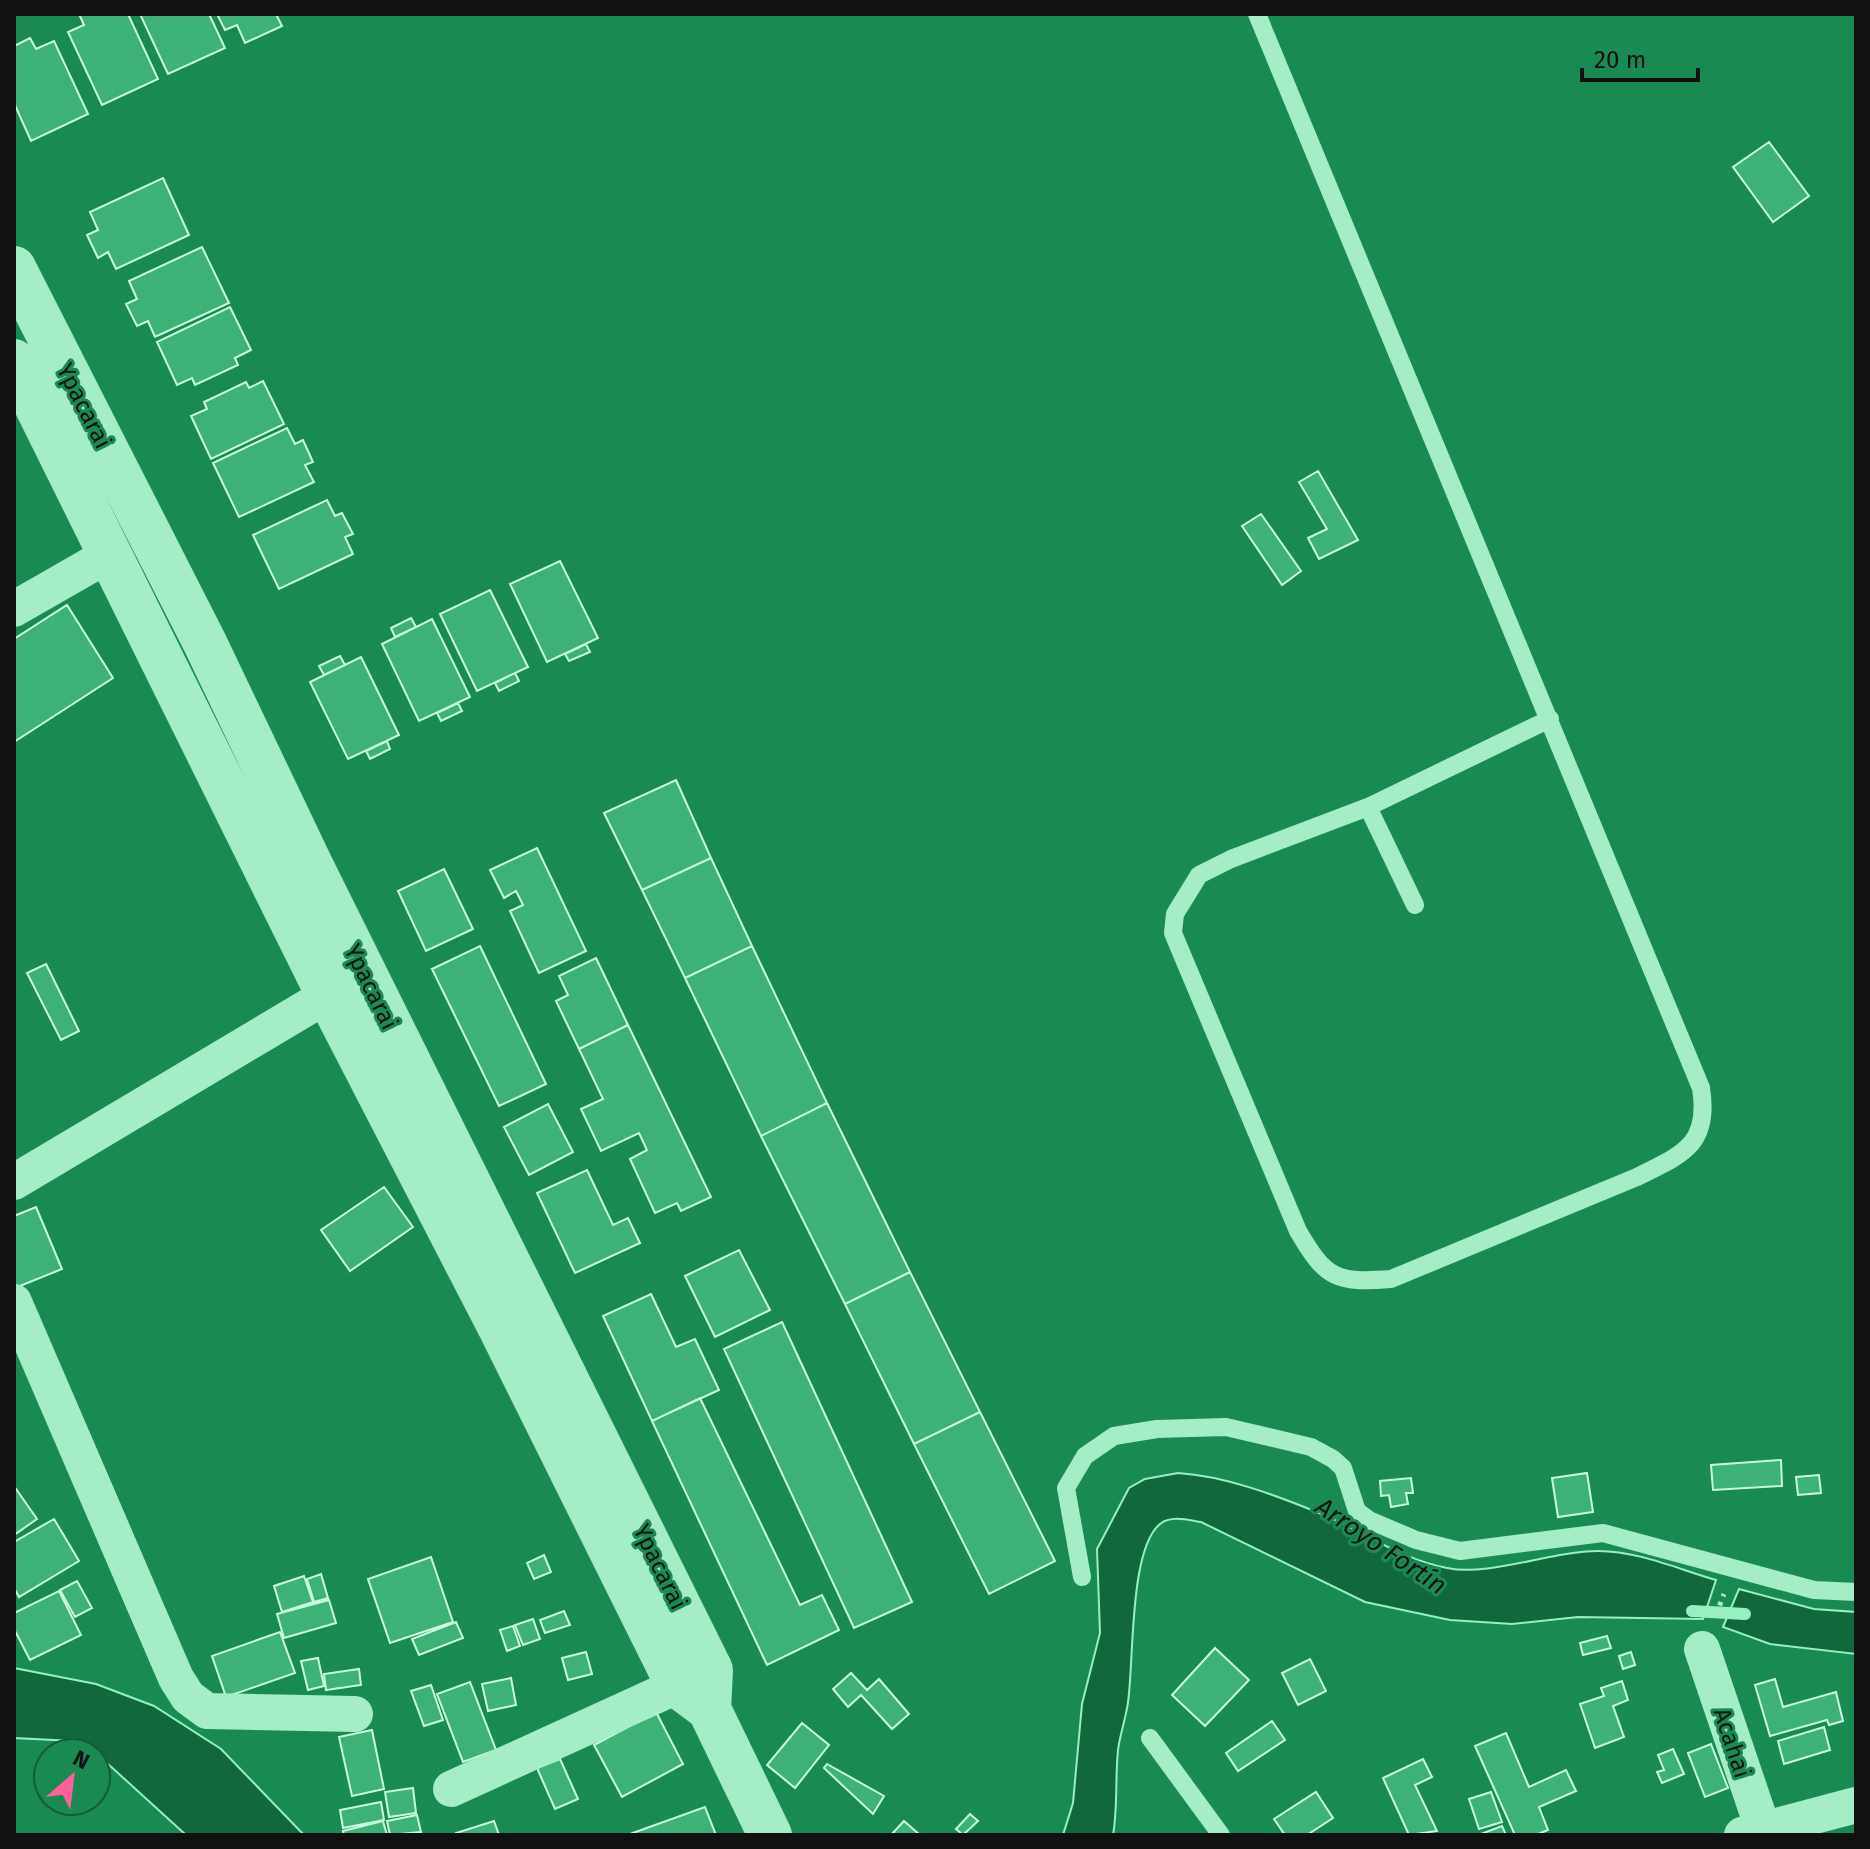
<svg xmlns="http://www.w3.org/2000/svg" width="1870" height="1849" font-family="'Fira Sans',sans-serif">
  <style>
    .water { fill: #11683d; stroke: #96f0c0; stroke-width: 2 }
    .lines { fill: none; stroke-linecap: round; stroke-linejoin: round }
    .stream { stroke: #96f0c0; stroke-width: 12 }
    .building { fill: #3eb276; stroke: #c9fae1; stroke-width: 2 }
    .path { stroke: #a4edc7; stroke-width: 5; stroke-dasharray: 4 6; stroke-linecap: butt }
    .service { stroke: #a4edc7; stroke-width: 18 }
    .minor { stroke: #a4edc7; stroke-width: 36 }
    .tertiary { stroke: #a4edc7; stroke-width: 44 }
    .labels { text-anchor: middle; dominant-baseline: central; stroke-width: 6; stroke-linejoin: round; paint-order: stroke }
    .street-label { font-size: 24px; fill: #111; stroke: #198b52 }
    .water-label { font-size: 26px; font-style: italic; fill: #111; stroke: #198b52 }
  </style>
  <rect width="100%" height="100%" fill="#198b52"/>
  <path class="water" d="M1178,1473c47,3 97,22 141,40 43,18 81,46 128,55 42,9 104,-17 151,-17 40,0 80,18 118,29l-13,39 -125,-2 -66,7 -62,-4 -85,-18 -164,-80c-13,-2 -30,-7 -41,2 -31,25 -26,138 -32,178 -2,16 -8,32 -10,48 -3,29 0,56 -5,85h-50l10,-32 9,-99 18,-71 -3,-84 32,-61 16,-9z
    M1739,1589l75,20 42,3v42l-86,-10 -47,-17z
    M14,1668l82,16 58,22 67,43 83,86h-118l-90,-82 -22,-12 -60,-3z"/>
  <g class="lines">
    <path class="stream" d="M1692,1611l53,3"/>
  </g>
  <path class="building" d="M79,14h49l30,65 -56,26 -34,-73 16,-7z
    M140,14h69l16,34 -57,26z
    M217,14h59l6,12 -37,17 -8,-18 -12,5z
    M30,38l6,11 18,-8 34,73 -57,27 -17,-38v-57z
    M1769,142l40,54 -36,26 -40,-55z
    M163,178l26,57 -73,34 -8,-17 -10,6 -11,-23 11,-5 -8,-18z
    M202,247l27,56 -74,34 -7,-16 -11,5 -11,-22 11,-5 -8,-18z
    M230,307l21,43 -16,8 3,7 -43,20 -3,-7 -15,7 -20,-43z
    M263,381l21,43 -73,35 -20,-43 16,-7 -3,-7 42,-20 3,6z
    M287,428l8,16 8,-4 10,22 -8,3 9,17 -75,35 -26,-54z
    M1318,471l40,69 -39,19 -11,-21 19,-9 -28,-47z
    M327,500l8,16 7,-3 11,21 -8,3 8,17 -74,35 -26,-54z
    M1261,514l40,57 -19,14 -40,-59z
    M560,561l38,77 -51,24 -37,-78z
    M490,590l38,77 -51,24 -37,-77z
    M67,605l46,73 -99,64v-103z
    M411,618l5,9 -21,10 -4,-9z
    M432,619l38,78 -51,24 -37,-77z
    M586,644l4,8 -21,9 -4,-7z
    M340,656l5,9 -21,10 -5,-9z
    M361,657l38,78 -51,24 -38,-77z
    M515,673l4,8 -20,10 -4,-8z
    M458,703l4,8 -21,10 -4,-8z
    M387,741l3,8 -20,10 -4,-8z
    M676,780l35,78 -69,32 -38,-77z
    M537,848l49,103 -47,22 -29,-62 13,-6 -7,-14 -12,7 -14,-28z
    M711,858l41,88 -67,32 -43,-88z
    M444,869l29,60 -47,22 -28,-60z
    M480,946l66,138 -47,22 -67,-137z
    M752,946l75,157 -66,33 -76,-158z
    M596,958l32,67 -49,24 -23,-48 12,-6 -9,-19z
    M46,964l33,67 -18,9 -34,-67z
    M628,1025l83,172 -30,14 -4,-8 -22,10 -25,-54 17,-9 -8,-17 -38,18 -20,-42 22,-10 -24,-50z
    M827,1103l83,169 -65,32 -84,-168z
    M548,1104l25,48 -44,23 -25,-48z
    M587,1170l26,55 15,-7 12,25 -65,30 -38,-80z
    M384,1187l29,40 -63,44 -29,-41z
    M36,1207l26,62 -47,19 -1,-72z
    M739,1250l31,60 -55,27 -30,-61z
    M910,1272l70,140 -66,32 -69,-140z
    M651,1294l25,53 19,-8 24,51 -67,31 -49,-105z
    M782,1322l130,280 -58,26 -130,-279z
    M700,1398l100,207 22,-10 17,35 -72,35 -115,-244z
    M980,1412l75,149 -66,33 -75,-150z
    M1781,1460l1,26 -69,4 -2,-25z
    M1587,1473l6,39 -35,5 -6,-39z
    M1819,1475l2,18 -23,2 -2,-18z
    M1411,1478l2,15h-7l2,11 -17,3 -2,-12 -8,1 -1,-15z
    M14,1486l23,33 -23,16z
    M54,1519l25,42 -60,36 -5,-9v-46z
    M544,1555l7,17 -17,7 -7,-16z
    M431,1557l22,65 -63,21 -22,-64z
    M321,1574l7,24 -14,4 -7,-23z
    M304,1576l9,26 -31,10 -8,-26z
    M77,1581l15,27 -17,9 -15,-27z
    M59,1591l22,44 -51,25 -16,-31v-16z
    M329,1600l7,23 -52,15 -7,-24z
    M564,1611l6,14 -25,8 -5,-13z
    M533,1619l7,20 -17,6 -8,-20z
    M456,1622l7,16 -44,17 -7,-16z
    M513,1626l7,20 -13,5 -7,-21z
    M280,1632l15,41 -69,24 -14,-41z
    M1607,1636l4,12 -28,7 -3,-12z
    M1215,1648l34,32 -44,46 -33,-31z
    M586,1652l6,22 -24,6 -6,-22z
    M1631,1652l4,13 -12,4 -4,-13z
    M318,1658l6,28 -16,4 -7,-29z
    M1310,1659l16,32 -28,14 -16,-32z
    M359,1669l2,16 -35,5 -2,-16z
    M851,1673l16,17 12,-11 30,35 -17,15 -31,-34 -13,12 -15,-18z
    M511,1678l5,27 -28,6 -6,-27z
    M1775,1679l8,28 53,-15 7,29 -14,4 -2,-5 -57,16 -15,-51z
    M1622,1681l6,19 -15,6 11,31 -29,11 -15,-44 24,-8 -3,-8z
    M470,1682l26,68 -33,12 -26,-68z
    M431,1685l12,35 -19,6 -13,-35z
    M656,1712l27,52 -61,33 -28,-52z
    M1272,1721l13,19 -47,31 -12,-18z
    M802,1723l27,22 -34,43 -28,-23z
    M1824,1727l6,23 -46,14 -6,-23z
    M372,1730l12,59 -32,7 -13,-59z
    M1506,1733l23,54 37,-17 10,21 -37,16 9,23 -12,5h-21l-40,-89z
    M1711,1744l17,44 -23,9 -17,-44z
    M1673,1749l11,25 -22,9 -5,-11 7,-2 -6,-15z
    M560,1759l18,40 -23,10 -18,-41z
    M1423,1759l9,18 -17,8 22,46 -28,4 -26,-57z
    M827,1764l57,32 -11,18 -49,-46z
    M413,1788l3,25 -27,4 -4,-25z
    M1316,1792l17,26 -26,17h-22l-11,-16z
    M1491,1792l11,30 -23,7 -10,-30z
    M381,1802l3,18 -41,8 -3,-18z
    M705,1807l11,28h-86v-1z
    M970,1814l8,7 -15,14 -7,-6z
    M417,1815l4,17 -31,3 -3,-14z
    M383,1821l4,14h-43l-1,-4z
    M494,1821l5,14h-42l-1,-2z
    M904,1821l16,14h-29z
    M1502,1826l4,9h-25v-1z"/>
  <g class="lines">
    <path class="path" d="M1716,1615l8,-21"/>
    <path class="service" d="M1257,14l444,1074c9,57 -18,66 -64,89l-246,102c-55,4 -65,0 -93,-48l-125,-298 2,-19 24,-39 32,-16 137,-52 182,-88
      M1368,807l47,98
      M1082,1577l-16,-89 19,-32 29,-20 43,-7 69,-2 85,20 22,12 10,9 14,43 12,9 47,20 44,11 143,-18 211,57 42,2
      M1150,1738l71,97"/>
    <path class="minor" d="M14,609l96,-55
      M14,1182l314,-187
      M14,1302l162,376 12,19 19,14 148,3
      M1702,1649l63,186
      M451,1789l250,-114
      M1742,1835l114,-30"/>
    <path class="tertiary" d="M14,268l191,375 106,222 400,805 -2,39
      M14,361l314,634 172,333 178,358 31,23 61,126"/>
  </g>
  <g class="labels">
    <g class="street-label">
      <text transform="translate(84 406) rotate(63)">Ypacarai</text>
      <text transform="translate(371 987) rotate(64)">Ypacarai</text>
      <text transform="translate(660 1567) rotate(64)">Ypacarai</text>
      <text transform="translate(1732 1743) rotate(72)">Acahai</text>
    </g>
    <g class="water-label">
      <text transform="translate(1381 1546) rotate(34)">Arroyo Fortín</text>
    </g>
  </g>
  <rect width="1870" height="1849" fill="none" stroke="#111111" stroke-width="32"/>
  <g transform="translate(72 1777) rotate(28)"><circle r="38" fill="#198b52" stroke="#165a38" stroke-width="2"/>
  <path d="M0-6L14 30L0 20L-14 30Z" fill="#ff6099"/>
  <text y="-12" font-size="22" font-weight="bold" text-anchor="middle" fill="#111111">N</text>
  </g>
  <path d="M1582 68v12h116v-12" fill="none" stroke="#111111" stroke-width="4"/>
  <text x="1594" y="68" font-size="24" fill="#111111" stroke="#198b52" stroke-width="6" paint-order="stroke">20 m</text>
</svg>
